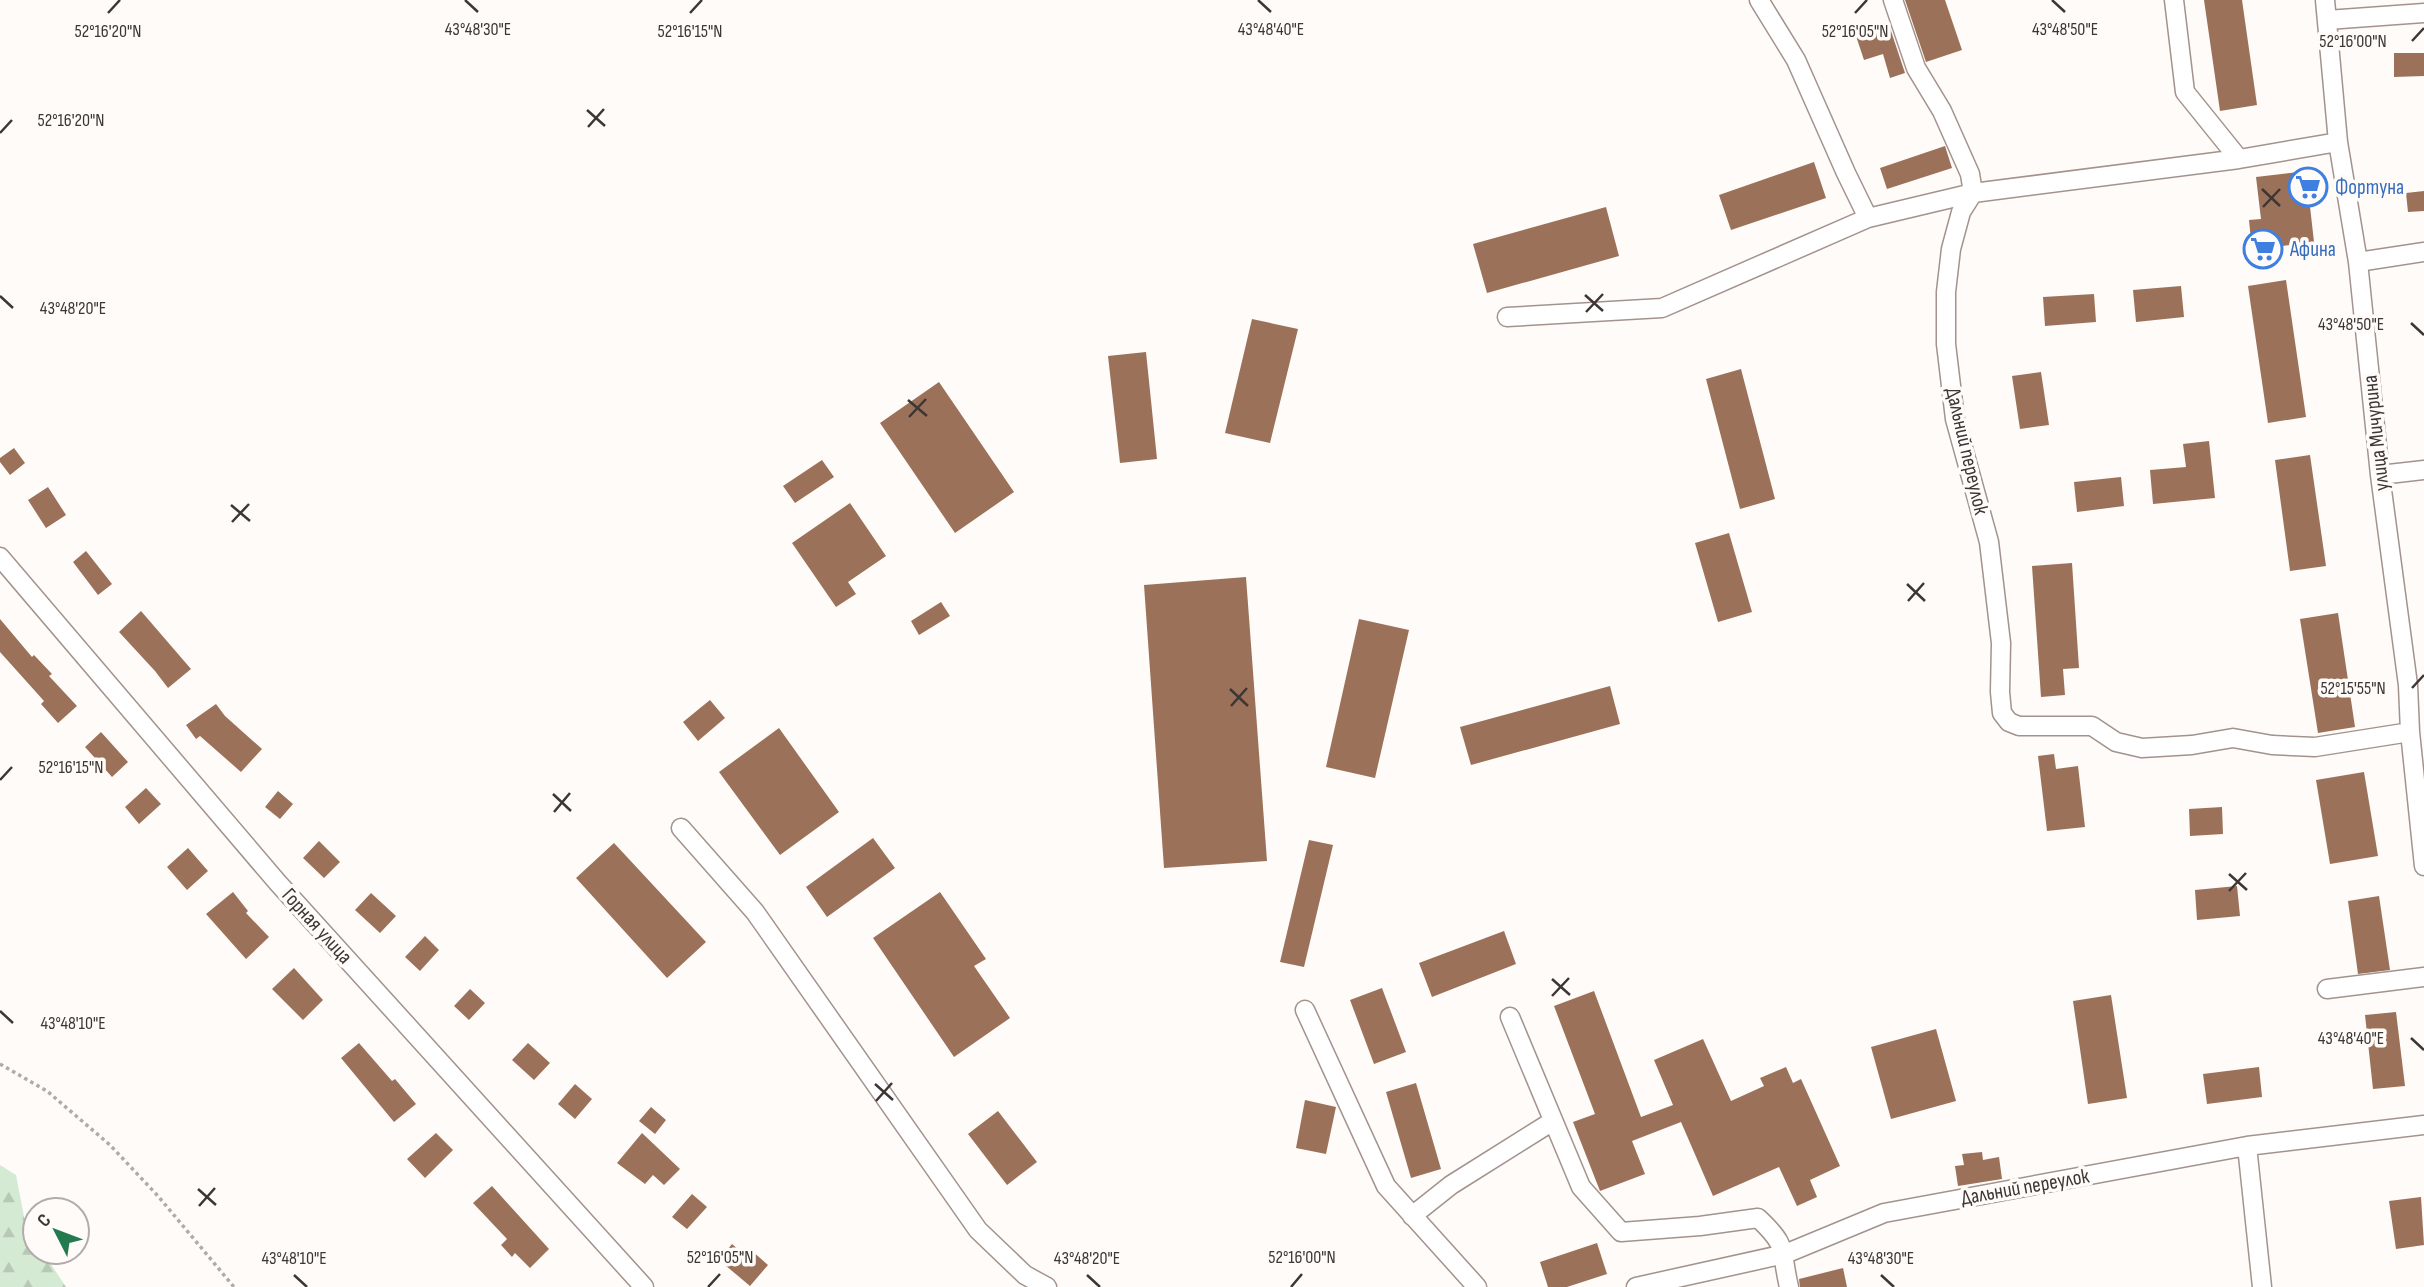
<svg xmlns="http://www.w3.org/2000/svg" width="2424" height="1287" font-family="'Sofia Sans Condensed',sans-serif">
  <style>
    .forest { fill: url(#forest-firs) }
    .building { fill: #9c7159 }
    .lines { fill: none; stroke-linecap: round; stroke-linejoin: round }
    .minor-casing { stroke: #a3938c; stroke-width: 21 }
    .path { stroke: #b0aba9; stroke-width: 3.5; stroke-dasharray: 3.5 3.5; stroke-linecap: butt }
    .minor { stroke: #fff; stroke-width: 18 }
    .ticks { fill: none; stroke: #3d3634; stroke-width: 2.5 }
    .labels { text-anchor: middle; dominant-baseline: central; stroke-width: 7; stroke-linejoin: round; paint-order: stroke }
    .shop-label { font-size: 21px; fill: #366cbe; stroke: #fefbf9; text-anchor: start }
    .street-label { font-size: 21px; fill: #3d3634; stroke: #fefbf9 }
    .ticks-label { font-size: 18px; text-anchor: middle; fill: #3d3634; stroke: #fefbf9; stroke-width: 7; stroke-linejoin: round; paint-order: stroke }
  </style>
  <defs>
    <pattern id="forest-firs" width="22" height="20" patternUnits="userSpaceOnUse" patternTransform="scale(1.75)"><rect width="22" height="20" fill="#d4ead2"/><path d="M5 1l3.5 6h-7zM16 11l3.5 6h-7z" fill="#b7c9b5"/></pattern>
  </defs>
  <rect width="100%" height="100%" fill="#fefbf9"/>
  <path class="forest" d="M0,1165l16,10 10,52 9,14v11h8l23,35h-66z"/>
  <path class="building" d="M1905,0h40l17,50 -36,12z
    M2204,0h38l15,105 -37,6z
    M1889,25l16,48 -15,5 -7,-24 -19,6 -8,-24z
    M2394,53h30v23l-30,1z
    M1945,146l7,22 -65,21 -7,-21z
    M1814,162l12,36 -95,32 -12,-35z
    M2306,171l8,71 -62,8 -3,-30 12,-1 -5,-42z
    M2424,191v20l-16,1 -2,-19z
    M1606,207l13,49 -132,37 -14,-49z
    M2286,280l20,137 -38,6 -20,-137z
    M2181,286l3,31 -48,5 -3,-32z
    M2094,294l2,28 -51,4 -2,-29z
    M1252,319l46,10 -28,114 -45,-10z
    M1146,352l11,107 -37,4 -12,-107z
    M1741,369l34,130 -35,10 -34,-130z
    M2041,372l8,53 -29,4 -8,-53z
    M939,382l75,110 -59,41 -75,-110z
    M2209,441l6,57 -62,6 -3,-34 36,-3 -3,-23z
    M14,448l11,15 -15,12 -10,-13v-4z
    M2310,455l16,111 -36,5 -15,-111z
    M822,460l12,17 -39,26 -12,-17z
    M2121,477l3,29 -47,6 -3,-30z
    M48,487l18,28 -20,13 -18,-28z
    M850,503l36,53 -38,26 8,12 -20,13 -44,-64z
    M1729,533l23,79 -34,10 -23,-79z
    M86,551l26,33 -14,11 -25,-33z
    M2072,563l7,105 -16,1 2,26 -24,2 -9,-131z
    M1246,577l21,284 -103,7 -20,-283z
    M941,602l9,14 -31,19 -8,-14z
    M141,611l50,58 -23,19 -13,-17 -36,-39z
    M2338,613l17,114 -37,6 -18,-114z
    M0,619l32,38 2,-2 18,19 -3,2 28,30 -19,17 -17,-19 3,-3 -44,-49z
    M1359,619l50,11 -34,148 -49,-11z
    M1610,686l10,38 -149,41 -11,-38z
    M710,700l15,18 -27,23 -15,-19z
    M216,704l9,12 37,33 -21,23 -41,-36 -4,3 -10,-14z
    M779,728l60,84 -59,43 -61,-83z
    M101,732l27,30 -16,15 -27,-30z
    M2054,754l2,15 22,-3 7,61 -38,4 -9,-75z
    M2364,772l14,84 -48,8 -14,-84z
    M146,788l15,16 -22,20 -14,-17z
    M278,791l15,13 -13,15 -15,-12z
    M2222,807l1,27 -33,2 -1,-27z
    M873,838l22,30 -68,49 -21,-30z
    M1309,840l24,5 -29,122 -24,-5z
    M319,841l21,21 -16,16 -21,-20z
    M614,843l92,99 -39,36 -91,-100z
    M188,848l20,23 -21,19 -20,-23z
    M2237,886l3,30 -43,4 -2,-30z
    M233,892l15,19 -2,2 23,24 -23,22 -40,-45z
    M940,892l46,67 -12,7 36,52 -56,39 -81,-119z
    M371,893l25,23 -16,17 -25,-23z
    M2379,896l11,74 -32,4 -10,-73z
    M1504,931l12,33 -84,33 -13,-34z
    M425,936l14,14 -19,21 -15,-14z
    M294,968l29,32 -20,20 -31,-31z
    M1382,988l24,64 -32,12 -24,-64z
    M470,989l15,14 -16,17 -15,-14z
    M1594,991l47,126 32,-12 -19,-45 49,-21 28,62 33,-15 -4,-8 26,-11 7,16 8,-4 39,87 -30,14 7,17 -20,9 -18,-39 -66,29 -32,-74 -49,19 13,33 -45,17 -27,-69 22,-8 -41,-108z
    M2111,995l16,103 -39,6 -15,-103z
    M2396,1012l9,74 -32,3 -8,-74z
    M1936,1029l20,72 -65,18 -20,-72z
    M359,1043l33,38 3,-2 21,25 -22,18 -53,-64z
    M528,1043l22,20 -16,17 -22,-20z
    M2259,1067l3,30 -55,7 -4,-30z
    M1416,1083l25,86 -30,9 -25,-86z
    M575,1084l17,15 -17,20 -17,-15z
    M1305,1100l31,7 -10,47 -30,-6z
    M651,1107l15,13 -11,14 -16,-13z
    M998,1111l39,51 -30,23 -39,-51z
    M436,1133l17,17 -28,28 -18,-19z
    M642,1133l38,36 -16,16 -11,-10 -8,9 -28,-21z
    M1982,1152l1,8 16,-3 3,22 -44,7 -3,-20 9,-1 -2,-11z
    M492,1186l57,63 -19,19 -15,-15 -3,4 -11,-12 6,-6 -34,-36z
    M692,1194l15,13 -20,22 -15,-12z
    M2421,1197l3,48 -28,4 -7,-48z
    M1597,1243l10,31 -40,13h-19l-8,-25z
    M732,1244l14,12 5,-6 17,15 -18,21 -31,-26z
    M1843,1268l4,19h-47l-1,-8z"/>
  <g class="lines">
    <defs>
      <path id="minor" d="M1759,0l37,60 50,113 22,45 105,-25 266,-34 99,-17
        M1893,0l23,68 26,43 28,63 3,19 -12,19 -10,37 -5,43v52l9,75 34,123 12,101 -1,49 2,21 7,9 10,4h73l24,16 26,6 50,-3 41,-7 39,7 43,2 95,-15
        M2174,0l11,92 54,67
        M2325,0l13,142 20,120 22,213 28,210 2,47 14,134
        M2327,20l97,-7
        M2358,262l66,-10
        M1507,317l155,-9 206,-90
        M2380,475l44,-5
        M0,557l278,326 366,404
        M681,828l74,84 223,318 47,45 22,12
        M2327,989l97,-12
        M1305,1010l81,176 91,101
        M1510,1017l71,170 40,45 79,-6 58,-8c31,29 22,31 31,69
        M2247,1146l15,141
        M1412,1216l39,-31 102,-64
        M1636,1287l149,-33 99,-41 363,-67 177,-21"/>
    </defs>
    <use href="#minor" class="minor-casing"/>
    <path class="path" d="M0,1064l47,27 63,54 48,51 76,91"/>
    <use href="#minor" class="minor"/>
  </g>
  <path class="ticks" d="M465,0l13,12M1258,0l13,12M2052,0l13,12M108,13l12,-13M690,13l12,-13M1855,13l12,-13M2412,41l12,-13M587,110l18,16M588,127l16,-18M0,133l12,-13M2262,189l18,17M2263,207l17,-18M1585,295l18,16M0,296l13,12M1586,312l17,-18M2411,323l13,12M908,400l19,16M909,417l17,-18M231,505l19,16M232,522l17,-18M1907,584l18,17M1908,601l16,-18M2412,688l12,-13M1230,689l18,17M1231,706l16,-18M0,780l12,-13M553,794l18,17M554,812l16,-19M2229,874l18,16M2229,891l17,-18M1552,979l18,16M1552,996l17,-18M0,1011l13,12M2411,1038l13,12M875,1084l18,16M876,1101l16,-18M198,1189l18,16M199,1206l16,-18M294,1275l13,12M1087,1275l13,12M1881,1275l13,12M708,1287l12,-13M1291,1287l11,-13"/>
  <defs>
    <symbol id="supermarket-ring" viewBox="-11 -11 22 22"><circle r="9.5" fill="#fefbf9" stroke="#3f7fe0" stroke-width="1.5"/><path d="M-6-5.5h2.5l.6 2H6L4.5 2H-2.5L-4.4-4H-6ZM-1.5 3.2a1.3 1.3 0 1 0 .1 0ZM3 3.2a1.3 1.3 0 1 0 .1 0Z" fill="#3f7fe0"/></symbol>
  </defs>
  <g fill-rule="evenodd">
    <use href="#supermarket-ring" x="2286" y="165" width="44" height="44"/>
    <use href="#supermarket-ring" x="2241" y="227" width="44" height="44"/>
  </g>
  <g class="labels">
    <g class="shop-label">
      <text x="2335" y="187">Фортуна</text>
      <text x="2290" y="249">Афина</text>
    </g>
    <g class="street-label">
      <text transform="translate(2376 433) rotate(-96)">улица Мичурина</text>
      <text transform="translate(1967 451) rotate(77)">Дальний переулок</text>
      <text transform="translate(317 926) rotate(48)">Горная улица</text>
      <text transform="translate(2025 1187) rotate(-10)">Дальний переулок</text>
    </g>
  </g>
  <g class="ticks-label">
    <text x="478" y="35">43°48'30"E</text>
    <text x="1271" y="35">43°48'40"E</text>
    <text x="2065" y="35">43°48'50"E</text>
    <text x="690" y="37">52°16'15"N</text>
    <text x="108" y="37">52°16'20"N</text>
    <text x="1855" y="37">52°16'05"N</text>
    <text x="2353" y="47">52°16'00"N</text>
    <text x="71" y="126">52°16'20"N</text>
    <text x="73" y="314">43°48'20"E</text>
    <text x="2351" y="330">43°48'50"E</text>
    <text x="2353" y="694">52°15'55"N</text>
    <text x="71" y="773">52°16'15"N</text>
    <text x="73" y="1029">43°48'10"E</text>
    <text x="2351" y="1044">43°48'40"E</text>
    <text x="720" y="1263">52°16'05"N</text>
    <text x="1302" y="1263">52°16'00"N</text>
    <text x="294" y="1264">43°48'10"E</text>
    <text x="1087" y="1264">43°48'20"E</text>
    <text x="1881" y="1264">43°48'30"E</text>
  </g>
  <g transform="translate(56 1231) rotate(312)"><circle r="33" fill="#fefbf9" stroke="#b1acaa" stroke-width="2"/>
  <path d="M0-5L12 26L0 18L-12 26Z" fill="#227a4e"/>
  <text y="-10" font-size="19" font-weight="bold" text-anchor="middle" fill="#3d3634">С</text>
  </g>
</svg>
